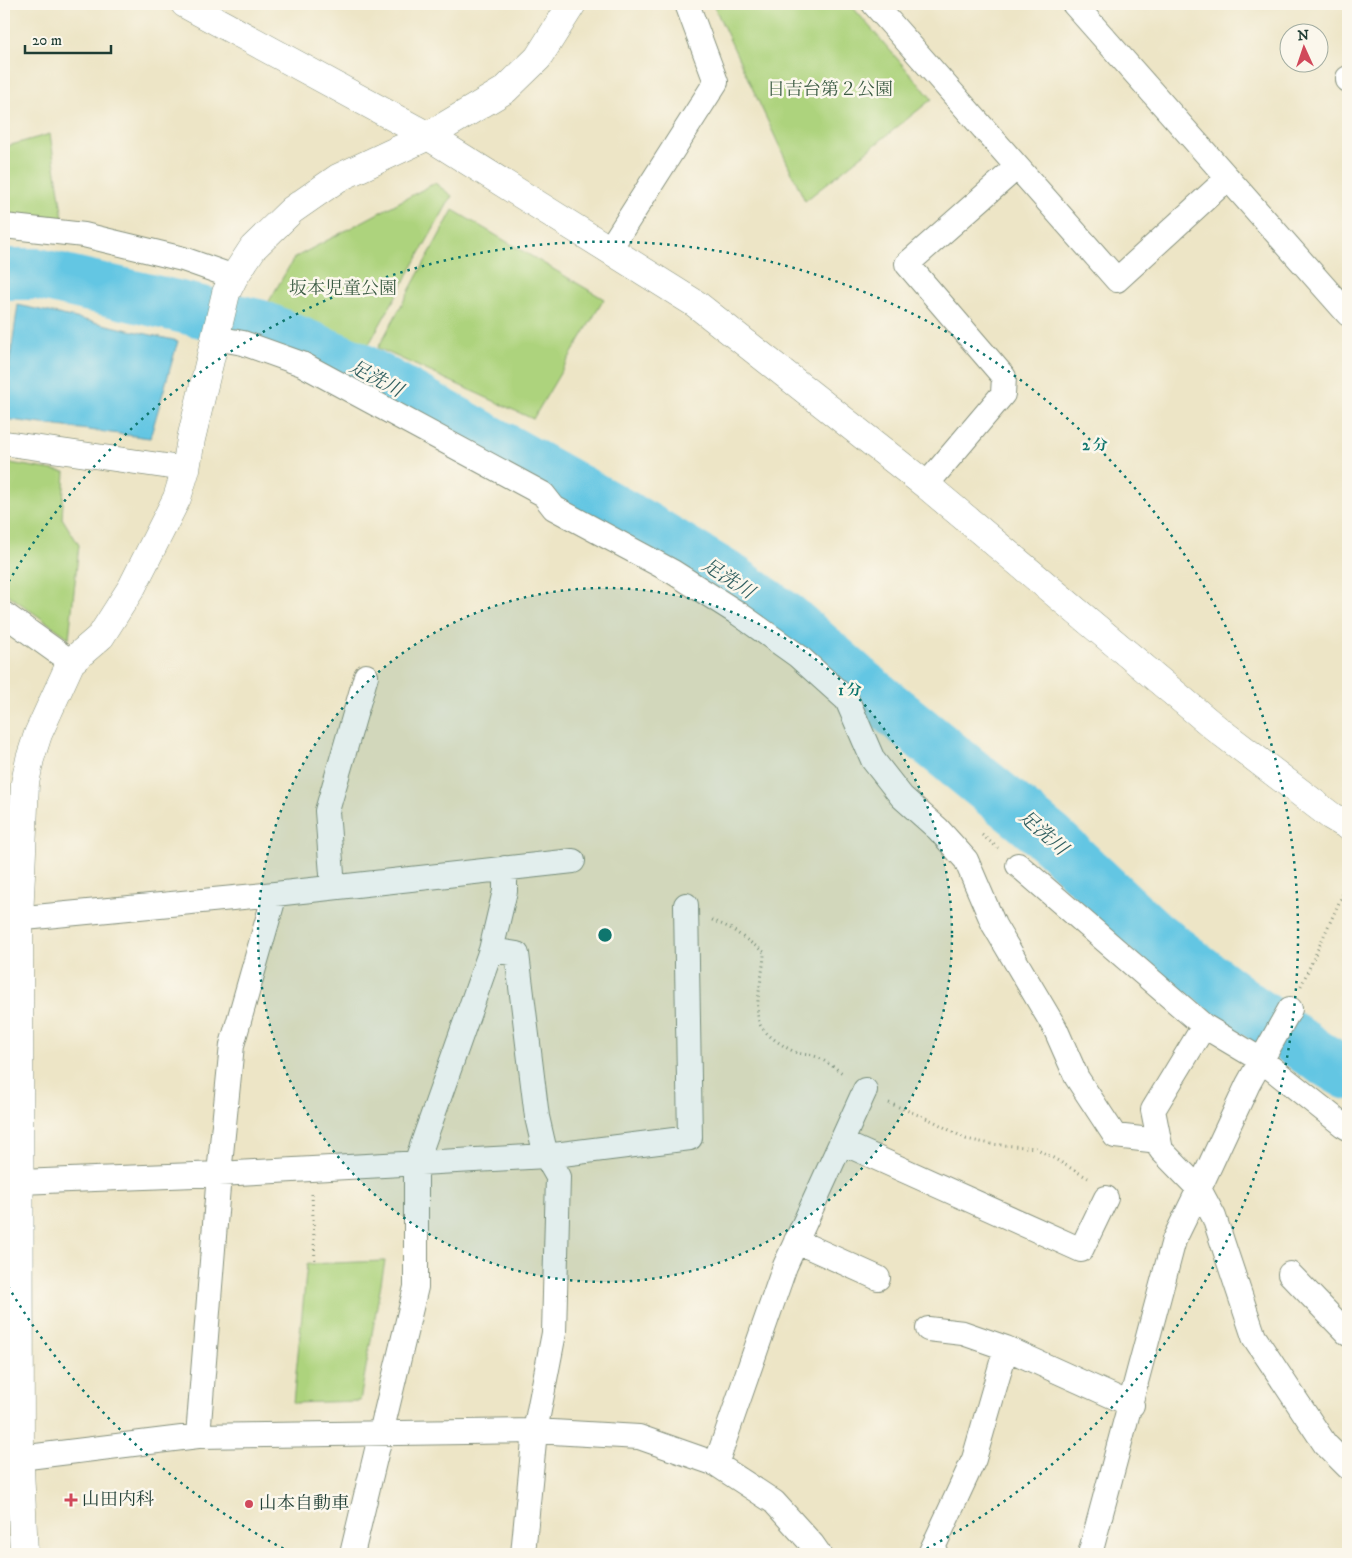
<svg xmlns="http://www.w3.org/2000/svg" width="1352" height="1558" font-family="'IM FELL DW Pica','Noto Serif JP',serif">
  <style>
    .green { fill: #add37d; stroke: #668858 }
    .water { fill: #64c6e3; stroke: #42828c }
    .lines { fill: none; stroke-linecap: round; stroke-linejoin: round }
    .river { stroke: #64c6e3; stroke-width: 52 }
    .minor-casing { stroke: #86917d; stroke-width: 26 }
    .tertiary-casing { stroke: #86917d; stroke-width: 29 }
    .path { stroke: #86917d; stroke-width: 3; stroke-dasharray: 1 4; stroke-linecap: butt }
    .minor { stroke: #fff; stroke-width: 24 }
    .tertiary { stroke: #fff; stroke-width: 28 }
    .ring { fill: none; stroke: #0f766e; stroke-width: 2.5; stroke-dasharray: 2.5 5 }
    .poi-dot { fill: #d1495b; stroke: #fbf7ec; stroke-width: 2 }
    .labels { text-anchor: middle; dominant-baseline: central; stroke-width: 5; stroke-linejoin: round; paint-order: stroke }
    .park-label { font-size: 18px; fill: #3b5b43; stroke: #fbf7ec }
    .poi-label { font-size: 18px; fill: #1f3d34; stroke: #fbf7ec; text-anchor: start }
    .water-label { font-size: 19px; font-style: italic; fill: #305f60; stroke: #fbf7ec }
    .centre { fill: #0f766e; stroke: #fbf7ec; stroke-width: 2.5 }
    .ring-label { font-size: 15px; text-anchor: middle; font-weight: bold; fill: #0f766e; stroke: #fbf7ec; stroke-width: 5; stroke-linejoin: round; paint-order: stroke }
  </style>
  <rect width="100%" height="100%" fill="#fbf7ec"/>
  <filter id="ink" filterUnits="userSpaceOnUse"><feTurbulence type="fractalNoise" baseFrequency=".02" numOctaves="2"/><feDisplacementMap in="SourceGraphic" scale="10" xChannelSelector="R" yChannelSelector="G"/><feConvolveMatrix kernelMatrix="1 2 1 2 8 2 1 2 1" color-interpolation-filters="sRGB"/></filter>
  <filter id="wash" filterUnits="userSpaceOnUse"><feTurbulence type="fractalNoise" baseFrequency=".0096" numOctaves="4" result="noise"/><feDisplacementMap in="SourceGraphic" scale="20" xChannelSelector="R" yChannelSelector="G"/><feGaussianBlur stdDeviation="1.12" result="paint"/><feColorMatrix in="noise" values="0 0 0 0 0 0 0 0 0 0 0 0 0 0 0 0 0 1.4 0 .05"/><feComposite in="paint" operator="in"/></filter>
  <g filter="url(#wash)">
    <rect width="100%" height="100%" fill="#ede5c6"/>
    <path class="green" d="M713,4h137l82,95 -127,102z
      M50,134l13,84 -59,-4v-67z
      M435,183l17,13 -88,157 -100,-43 30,-52z
      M453,210l151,89 -71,120 -155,-71z
      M4,462l61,10 -3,46 17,27 -10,93 -65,-46z
      M385,1261l-25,140 -67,2 14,-139z"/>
    <path class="water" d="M18,305l160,36 -28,97 -146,-19v-18z"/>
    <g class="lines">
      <path class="river" d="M4,274h34l220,51 97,41 291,162 86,52 55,39 76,67 188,153 102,96 93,71 70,49 32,19"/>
    </g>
  </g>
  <g filter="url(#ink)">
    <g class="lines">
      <defs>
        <path id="minor" d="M874,4l243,276 111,-102
          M1074,4l274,310
          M1348,78v2
          M4,226l80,9 99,24 51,18
          M609,250l107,-168 -29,-78
          M215,338l28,5 59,21 241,130 11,14 119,64 66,42 59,42 49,44 26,60 29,37 36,32 28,31 28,65 61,103 22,50 38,58 44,5
          M4,443l182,26
          M926,485l77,-91 1,-17 -97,-113 110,-97
          M4,614l67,48
          M1018,865l186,161 57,34 82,65 5,3
          M333,887l-6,-76 39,-135
          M4,920l271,-26 298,-33
          M491,950l26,4 20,163 9,39 12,21 -4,156 -19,98 -12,123
          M1204,1026l-51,84 8,40 38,39 49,-105 42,-75
          M841,1142l240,108 25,-52
          M20,1182l199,-8 327,-18 144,-18 -4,-233
          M796,1241l82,37
          M1290,1274l58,60
          M928,1329l35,4 43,15 126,57
          M198,1436l21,-262 13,-129 43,-151
          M20,1458l178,-22 337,-5 104,6 77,27 58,38 38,42 7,10
          M716,1464l69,-198 80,-176
          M352,1554l64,-267v-124l75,-213 14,-59v-23
          M930,1554l44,-95 32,-111
          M1090,1554l84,-314 25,-51 15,28 40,120 71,107 23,23"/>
        <path id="tertiary" d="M185,4l243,132 268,168 230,181 291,244 114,87 17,10
          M24,1554l-4,-85 -1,-550 6,-136 5,-24 8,-25 33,-72 30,-26 31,-49 45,-89 9,-29 5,-30 35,-146 8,-16 19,-29 39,-38 46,-32 90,-42 77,-46 33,-32 34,-54"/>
      </defs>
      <use href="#minor" class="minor-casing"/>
      <use href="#tertiary" class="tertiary-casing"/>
      <path class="path" d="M982,835l16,13
        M712,920l18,8 34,24c0,21 -10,50 -5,70 3,11 25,25 36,30 6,3 15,2 22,5 10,5 18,11 27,17
        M1301,986l47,-103
        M889,1103l44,18 33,18 25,5 45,4 52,30
        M312,1194l3,69"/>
      <use href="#minor" class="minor"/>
      <use href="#tertiary" class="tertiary"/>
    </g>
  </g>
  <circle cx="605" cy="935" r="347" fill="#0f766e" fill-opacity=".12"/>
  <g class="ring">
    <circle cx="605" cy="935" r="347"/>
    <path d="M290 1552A693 693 0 0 1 5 1281M5 588A693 693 0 1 1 920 1552"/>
  </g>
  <g class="poi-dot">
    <path d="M68.5 1492.5h5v5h5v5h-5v5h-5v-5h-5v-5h5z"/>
    <circle cx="249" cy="1504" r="5"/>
  </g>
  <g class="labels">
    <g class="park-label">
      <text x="830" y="90">日吉台第２公園</text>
      <text x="343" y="289">坂本児童公園</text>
    </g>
    <g class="poi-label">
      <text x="82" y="1500">山田内科</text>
      <text x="259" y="1504">山本自動車</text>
    </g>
    <g class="water-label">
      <text transform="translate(376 379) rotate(28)">足洗川</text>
      <text transform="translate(728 579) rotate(33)">足洗川</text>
      <text transform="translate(1043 833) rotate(41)">足洗川</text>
    </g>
  </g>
  <circle cx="605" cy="935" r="8" class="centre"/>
  <g class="ring-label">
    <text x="1095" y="450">2 分</text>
    <text x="850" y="695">1 分</text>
  </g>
  <rect width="1352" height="1558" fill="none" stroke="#fbf7ec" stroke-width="20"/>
  <g transform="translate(1304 48) rotate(357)"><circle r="24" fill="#fbf7ec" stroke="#a3ada2"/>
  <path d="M0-4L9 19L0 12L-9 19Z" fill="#d1495b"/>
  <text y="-8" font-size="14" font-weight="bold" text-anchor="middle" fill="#1f3d34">N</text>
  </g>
  <path d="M25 45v8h86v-8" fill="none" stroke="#1f3d34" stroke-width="2.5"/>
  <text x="32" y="45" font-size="15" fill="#1f3d34" stroke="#fbf7ec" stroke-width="4" paint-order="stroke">20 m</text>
</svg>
